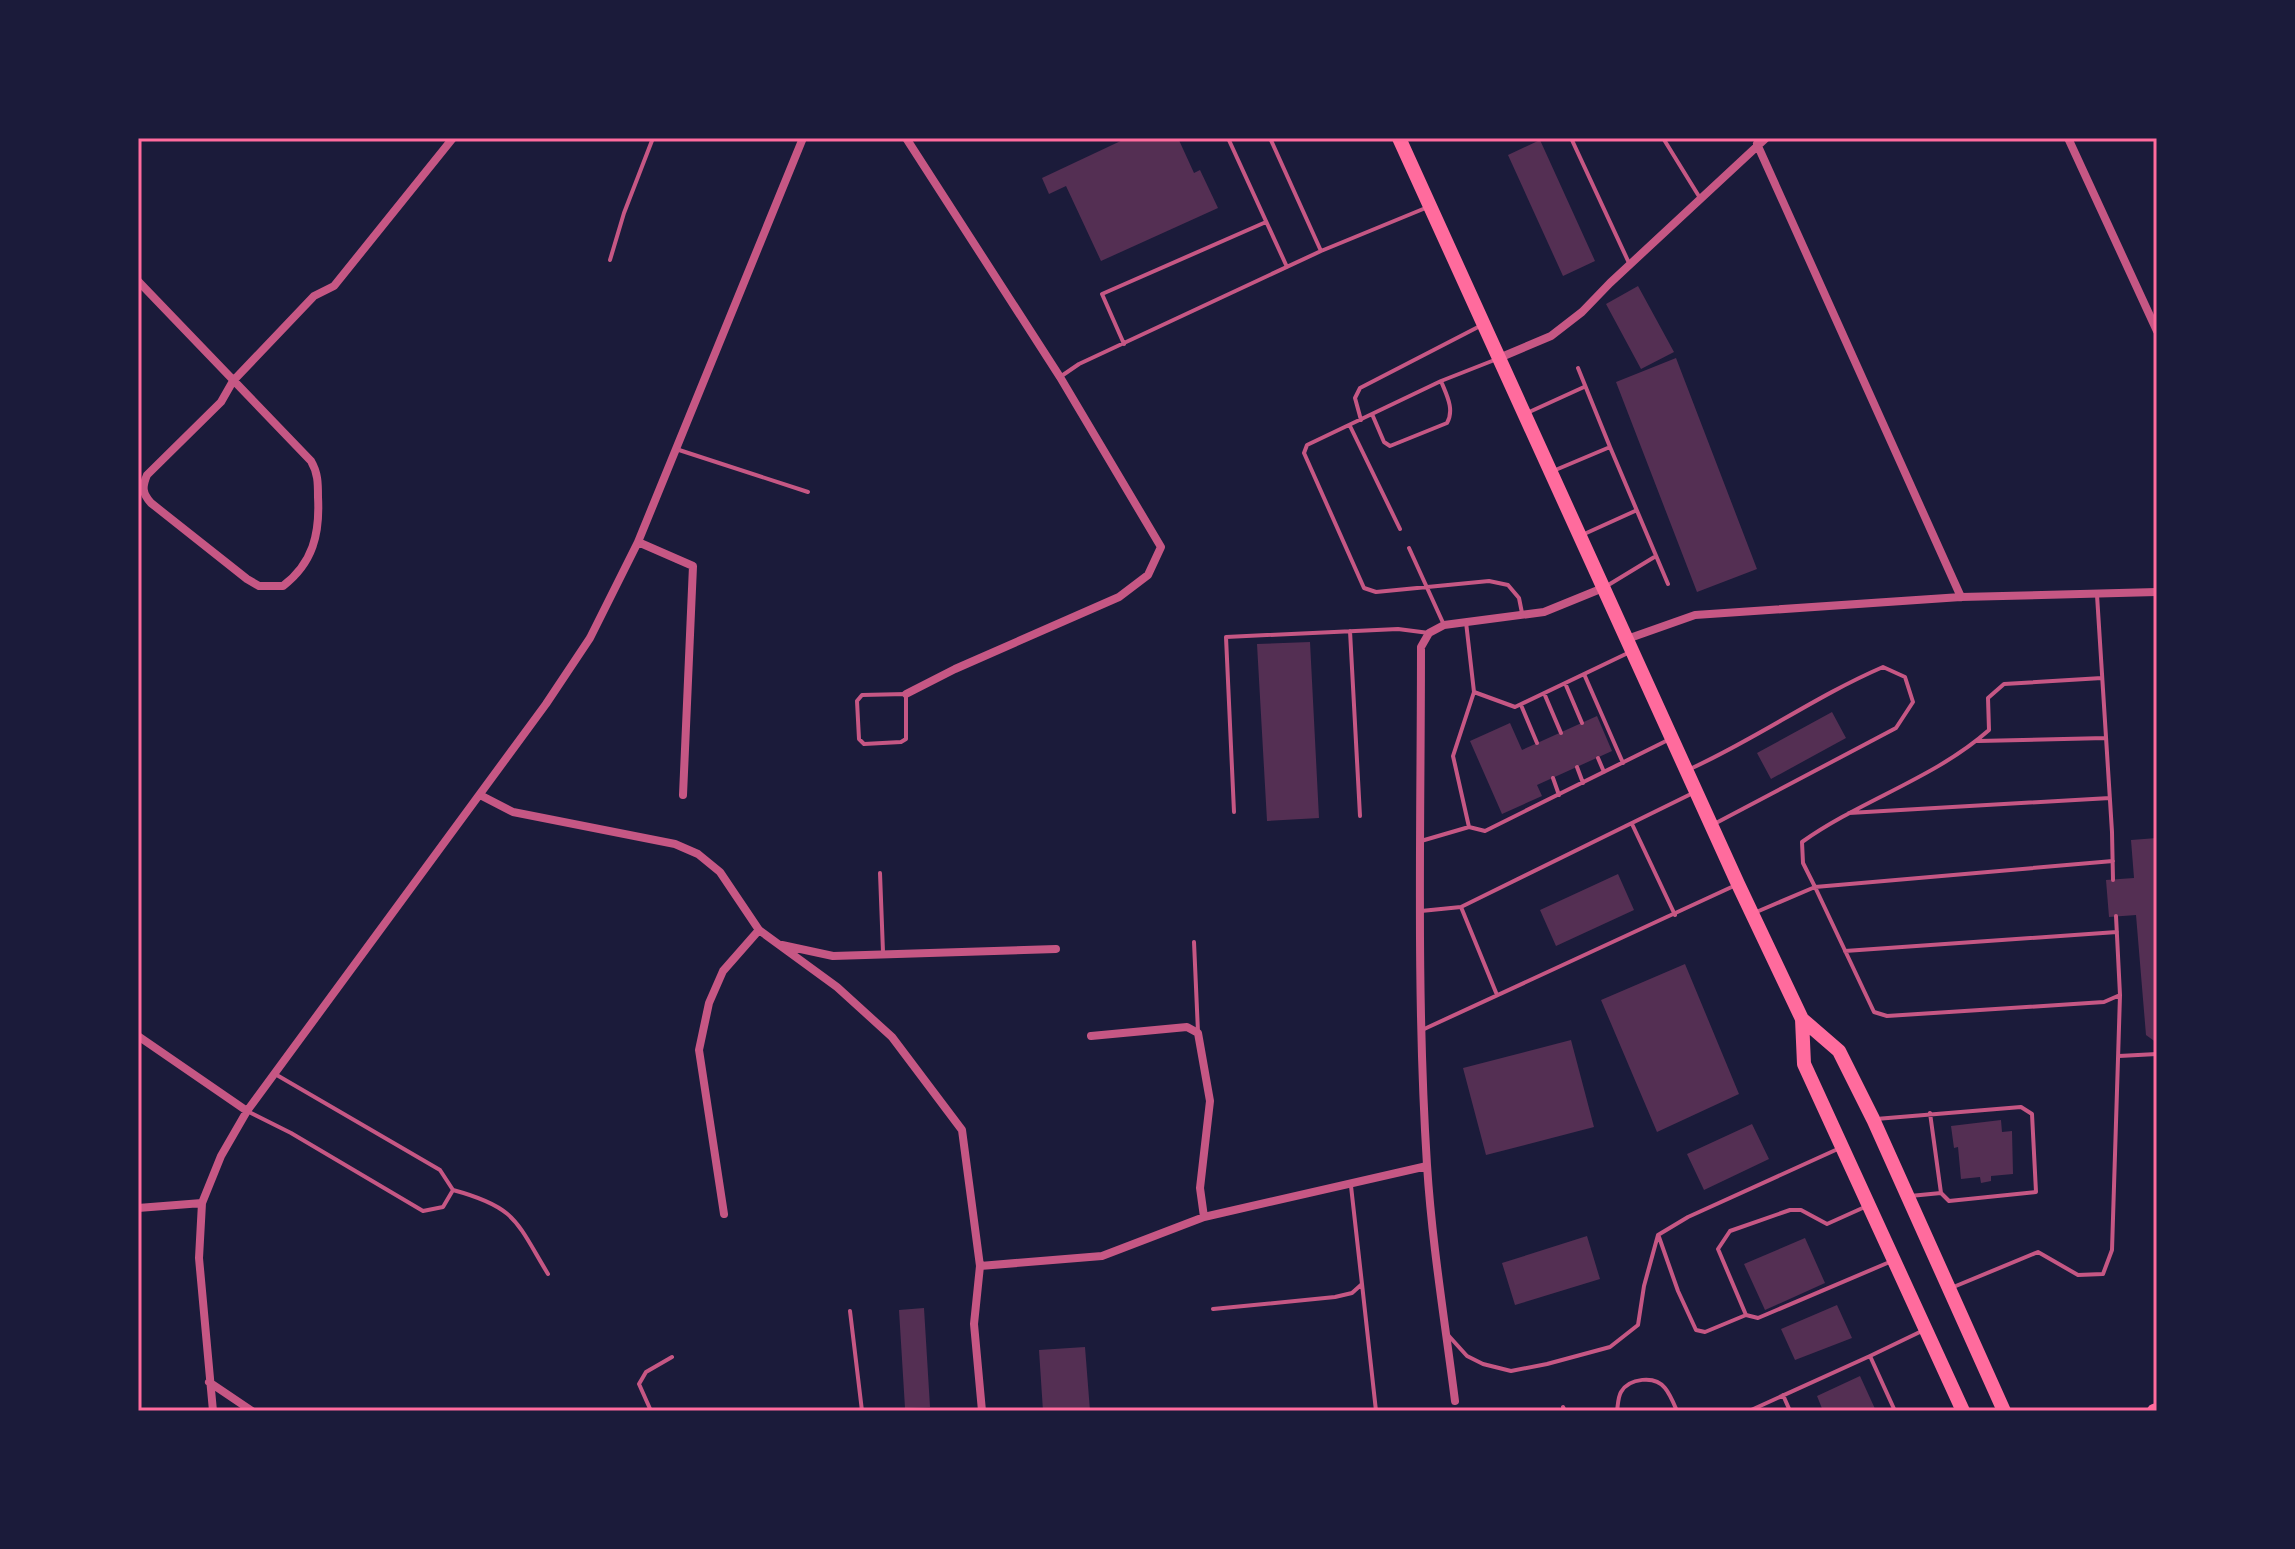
<svg xmlns="http://www.w3.org/2000/svg" width="2295" height="1549" font-family="'Alegreya Sans',sans-serif">
  <style>
    .building { fill: #542f53 }
    .lines { fill: none; stroke-linecap: round; stroke-linejoin: round }
    .service { stroke: #c65784; stroke-width: 4 }
    .minor { stroke: #c65784; stroke-width: 8 }
    .primary { stroke: #ff6b9d; stroke-width: 14 }
    .trunk { stroke: #ff6b9d; stroke-width: 14 }
    .neatline { fill: none; stroke: #ff6b9d; stroke-width: 3 }
  </style>
  <rect width="100%" height="100%" fill="#1b1b3a"/>
  <path class="building" d="M1127,138h51l16,35 6,-3 18,38 -117,53 -35,-75 -17,8 -7,-16z
    M1540,140l55,121 -32,15 -55,-121z
    M1638,286l36,66 -33,17 -35,-65z
    M1676,358l81,211 -60,23 -81,-210z
    M1310,642l9,176 -52,3 -10,-177z
    M1832,712l14,26 -75,41 -14,-26z
    M1597,716l15,35 -75,34 5,11 -40,18 -32,-73 40,-18 12,27z
    M2157,838v205l-11,-8 -10,-120 -27,2 -3,-37 28,-2 -3,-38z
    M1618,874l16,36 -78,36 -16,-36z
    M1685,964l54,130 -82,38 -56,-132z
    M1571,1040l23,87 -108,28 -23,-87z
    M2001,1120l1,12 10,-1 1,43 -22,2v5l-10,2 -1,-6 -19,2 -3,-32 -4,1 -3,-22z
    M1752,1124l17,35 -65,31 -17,-36z
    M1587,1236l13,43 -85,26 -13,-42z
    M1805,1238l20,45 -60,27 -21,-46z
    M1837,1305l15,33 -57,22 -14,-31z
    M924,1308l6,99 -25,1 -6,-98z
    M1085,1347l5,64h-47l-4,-61z
    M1860,1376l16,35h-53l-6,-15z"/>
  <g class="lines">
    <path class="service" d="M1228,138l59,129
      M1270,138l51,113
      M1571,138l58,125
      M1663,138l37,60
      M610,260l14,-47 29,-75
      M1124,344l-22,-50 164,-72
      M1497,359l-56,22 -134,64 -3,8 60,135 12,4 113,-11 19,4 11,13 3,15
      M1578,368l32,79
      M1060,377l19,-13 242,-113 107,-44
      M1527,413l57,-26
      M1372,414l12,28 6,4 57,-23c8,-14 -1,-29 -6,-42
      M1361,420l-6,-22 5,-10 122,-63
      M1350,426l50,103
      M676,449l132,43
      M1553,471l57,-24 58,137
      M1582,535l53,-24
      M1409,548l35,77
      M1605,587l51,-31
      M2097,595l15,237 1,48
      M1466,622l8,70 -21,64 16,71
      M1350,631l10,185
      M1584,674l39,89
      M2102,678l-98,6 -16,14 1,32c-54,48 -128,70 -187,112l1,21 12,24 298,-26
      M1565,683l17,40
      M1474,692l41,15 115,-55
      M1544,693l17,40
      M906,694v45l-5,3 -37,2 -5,-5 -2,-38 5,-6z
      M1521,705l16,38
      M1978,741l128,-3
      M1598,758l6,14
      M1577,767l6,16
      M1690,769c66,-30 126,-73 193,-102l22,10 8,25 -17,26 -180,95
      M1553,778l6,17
      M1234,812l-8,-175 172,-8 31,4
      M1849,813l261,-15
      M1632,824l43,91
      M1421,841l48,-14 16,4 185,-92
      M880,873l3,79
      M1461,907l36,88
      M1421,911l40,-4 232,-114
      M1754,913l61,-26 59,125 13,4 217,-14 16,-7 -4,-79
      M1194,942l4,90
      M1845,951l272,-19
      M1422,1030l314,-145
      M2119,1056l38,-2
      M249,1112l42,21 132,78 20,-4 10,-17 -13,-20 -165,-96
      M1930,1113l11,80
      M1876,1119l145,-12 11,7 4,78 -87,9 -8,-8 -31,3
      M453,1190c63,17 63,31 95,84
      M1867,1206l-40,18 -26,-14h-11l-60,21 -12,18 28,66 12,3 134,-57
      M1659,1237l19,54 18,39 9,2 41,-17
      M1362,1284l14,127
      M1951,1288l87,-36 40,23 25,-1 9,-24 8,-255
      M1213,1309l122,-12 17,-4 10,-9 -11,-98
      M850,1311l12,100
      M1448,1335l19,21 16,8 28,7 36,-7 63,-17 28,-22 6,-39 14,-51 30,-18 152,-69
      M1870,1356l54,-26
      M1783,1395l7,16
      M1563,1407l2,4
      M651,1411l-12,-27 7,-12 26,-15
      M1617,1411c1,-6 1,-14 4,-19 8,-14 34,-17 44,-4 5,6 9,16 12,23
      M1749,1411l121,-55 25,55"/>
    <path class="minor" d="M906,138l154,239 101,170 -13,28 -29,22 -164,72 -49,25
      M2068,138l89,193
      M1757,144l204,453
      M138,281l173,180c7,12 7,22 7,36 2,37 -5,66 -35,89h-24l-12,-7 -96,-76c-9,-10 -9,-16 -4,-28l74,-73 12,-21 81,-85 20,-10 119,-148
      M1499,358l52,-22 31,-24 28,-29 156,-145
      M638,542l55,24 -10,229
      M1627,639l68,-24 266,-18 196,-5
      M480,795l33,17 162,32 23,10 22,18 39,58 78,57 55,50 70,93 18,136 -6,58 8,87
      M782,945l51,11 223,-7
      M138,1036l109,75
      M1091,1036l96,-9 11,6 12,68 -10,87 4,29
      M138,1208l64,-5
      M724,1214l-25,-164 10,-47 14,-32 36,-41
      M980,1266l122,-10 102,-39 223,-51
      M209,1382l43,29
      M1455,1401c-10,-79 -23,-157 -28,-236 -11,-172 -6,-346 -6,-518l8,-14 15,-8 100,-13 59,-24
      M213,1411l-14,-153 3,-55 19,-47 26,-45 299,-407 44,-66 48,-96 165,-404"/>
    <path class="primary" d="M1399,138l339,746 64,135 37,32 34,68 131,292
      M1802,1019l2,45 159,347"/>
    <path class="trunk" d="M2154,1411l3,-1"/>
  </g>
  <rect width="2295" height="1549" fill="none" stroke="#1b1b3a" stroke-width="280"/>
  <rect x="140" y="140" width="2015" height="1269" class="neatline"/>
</svg>
